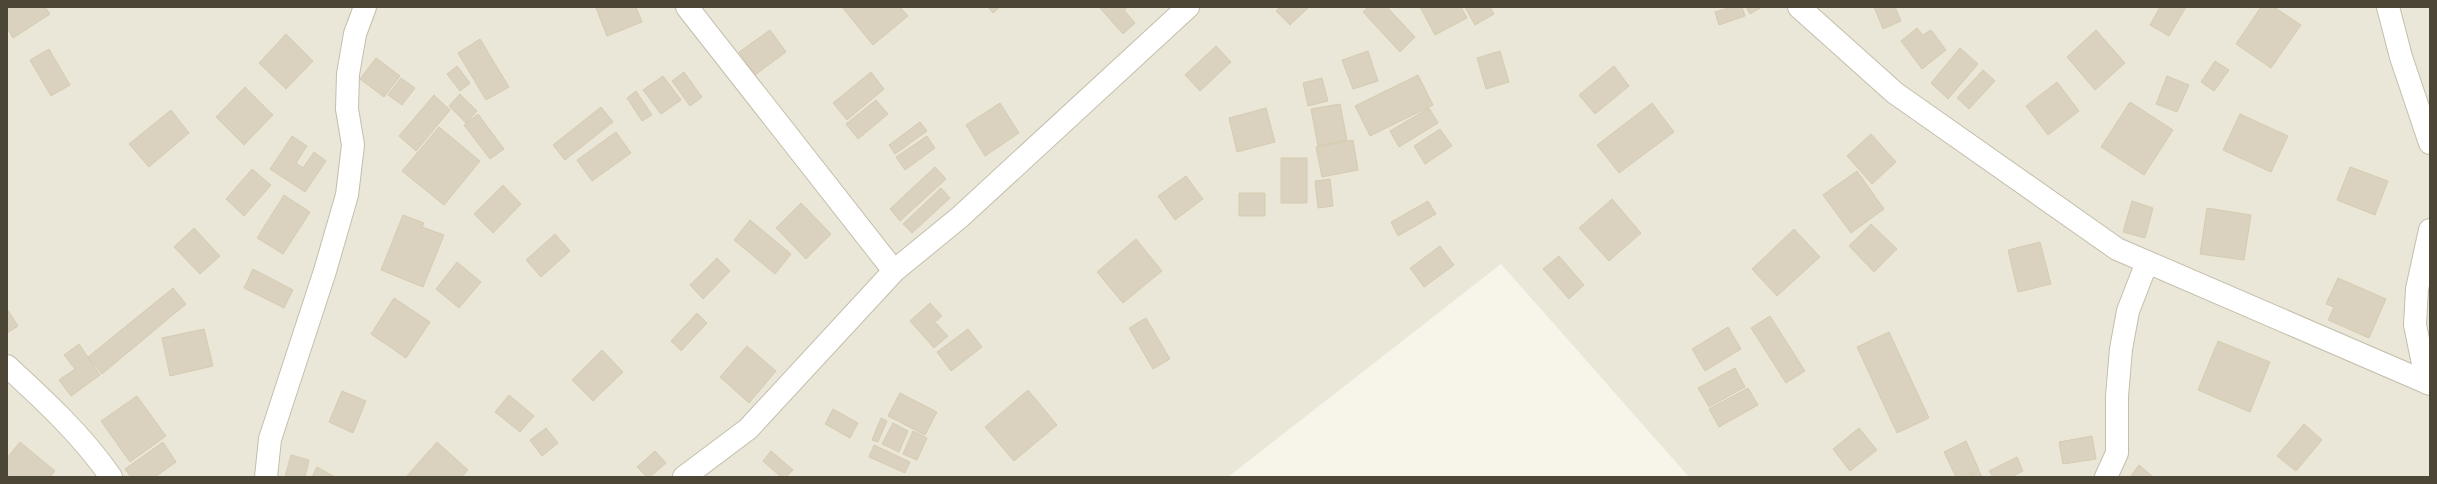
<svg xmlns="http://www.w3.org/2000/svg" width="2437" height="484" font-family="Lato,sans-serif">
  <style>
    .residential { fill: #ebe7d8 }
    .building { fill: #dad2be; stroke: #d5cbb0 }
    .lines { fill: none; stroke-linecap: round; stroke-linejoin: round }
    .minor-casing { stroke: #c4beab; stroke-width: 24 }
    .minor { stroke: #fff; stroke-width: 22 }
  </style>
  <rect width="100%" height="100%" fill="#f7f4ea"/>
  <path class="residential" d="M7,7h2423v470h-741l-188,-213 -273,213h-1221z"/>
  <path class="building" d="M7,7h38l5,7 -37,24 -6,-10z
    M599,7h37l6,15 -35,14 -11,-28z
    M842,7h58l8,9 -35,29z
    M988,7h12l-7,6z
    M1099,7h29l-4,3 11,13 -12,11z
    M1280,7h29l-19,18 -14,-14z
    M1368,7h19l28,30 -15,15 -37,-40z
    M1420,7h41l6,11 -32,17z
    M1465,7h25l4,7 -19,11z
    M1732,7h10l3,9 -26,9 -4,-13z
    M1746,7h16l-12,7z
    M1874,7h21l6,14 -18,8z
    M2160,7h26l-17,29 -19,-11z
    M2261,7h13l27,18 -30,43 -35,-24z
    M1917,28l6,7 8,-5 15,20 -24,19 -21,-28z
    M770,30l16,22 -31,23 -16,-23z
    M2096,30l29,33 -30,27 -28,-33z
    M286,34l27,27 -27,28 -27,-26z
    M480,39l29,48 -23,13 -28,-47z
    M1216,46l15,16 -31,29 -15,-16z
    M1960,48l18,16 -30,35 -17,-16z
    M49,49l21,36 -19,11 -21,-36z
    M1368,51l10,30 -25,8 -11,-29z
    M1500,51l9,31 -23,7 -9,-31z
    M376,58l24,18 -16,21 -24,-18z
    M2215,61l14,9 -15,21 -13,-9z
    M457,66l13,17 -10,8 -13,-17z
    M1614,66l15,20 -34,28 -16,-19z
    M1983,70l12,11 -26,28 -12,-11z
    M684,72l18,25 -12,9 -18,-25z
    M871,72l13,17 -37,31 -14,-17z
    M1418,75l15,30 -63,31 -15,-30z
    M663,76l18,24 -20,14 -18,-24z
    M2167,76l22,9 -12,27 -21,-8z
    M401,78l14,10 -13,17 -14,-10z
    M1322,78l6,23 -20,5 -5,-23z
    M2057,82l22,29 -31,24 -22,-29z
    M245,87l28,28 -29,30 -28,-28z
    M636,91l16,24 -10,6 -15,-23z
    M460,94l17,17 -11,12 -17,-17z
    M434,95l16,15 -34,41 -17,-15z
    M876,100l12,14 -30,25 -12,-15z
    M2130,102l43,28 -29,45 -43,-28z
    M1000,103l19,30 -34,23 -19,-31z
    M1652,103l22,29 -55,41 -22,-28z
    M1340,104l7,36 -29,6 -7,-37z
    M601,107l12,15 -48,38 -12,-15z
    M1266,108l9,34 -38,10 -8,-34z
    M1429,108l9,15 -39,24 -9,-16z
    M171,110l18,23 -40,34 -20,-23z
    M478,114l26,35 -14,10 -26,-34z
    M2240,114l48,22 -17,36 -48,-22z
    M920,122l7,9 -32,23 -6,-9z
    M439,127l41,34 -36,44 -42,-34z
    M1440,129l12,17 -27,18 -11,-18z
    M616,132l15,21 -39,28 -15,-21z
    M1871,134l25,28 -24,22 -25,-28z
    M292,136l15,10 -11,17 7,5 11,-16 12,9 -21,31 -35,-23z
    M927,136l8,12 -30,22 -9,-13z
    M1353,140l5,30 -36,7 -6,-30z
    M1281,158h26v45h-26z
    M935,167l11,12 -46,42 -10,-12z
    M2350,167l38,14 -13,34 -38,-15z
    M252,169l19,16 -27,31 -18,-17z
    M1857,171l27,38 -33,24 -28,-38z
    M1186,176l17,23 -28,21 -17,-24z
    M1330,179l3,27 -15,2 -3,-27z
    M503,185l18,19 -28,29 -19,-19z
    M941,188l9,10 -38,35 -9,-9z
    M1239,193h26v23h-26z
    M284,195l26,17 -27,42 -26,-16z
    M1612,199l29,34 -32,28 -30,-33z
    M1428,201l8,13 -38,22 -7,-14z
    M2132,201l21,7 -8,30 -22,-6z
    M801,203l30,31 -25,25 -30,-31z
    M2207,208l44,7 -7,45 -44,-6z
    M403,215l21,8 -2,4 22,8 -21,52 -42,-17z
    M750,220l41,34 -16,20 -41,-34z
    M1871,224l26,25 -23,23 -25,-26z
    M194,228l26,28 -20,18 -26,-27z
    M1794,229l26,28 -43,39 -25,-27z
    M555,234l15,17 -29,26 -15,-17z
    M1136,239l26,32 -39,32 -26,-31z
    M2040,242l11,42 -33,8 -10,-42z
    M1440,246l14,19 -30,22 -14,-19z
    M1559,256l25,29 -15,14 -26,-30z
    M717,258l13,13 -27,28 -13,-14z
    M457,262l24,20 -22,26 -23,-19z
    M253,269l40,21 -9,18 -40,-20z
    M2338,278l48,21 -17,39 -41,-18 6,-13 -8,-3z
    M173,288l13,16 -84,70 -14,-17z
    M394,298l36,24 -24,36 -35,-24z
    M930,303l12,13 -7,6 13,14 -14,12 -24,-27z
    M7,309l11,17 -11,7z
    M697,313l10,10 -26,28 -10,-10z
    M1770,316l35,55 -19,12 -35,-55z
    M1146,318l24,41 -17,10 -24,-41z
    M1728,327l13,22 -36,22 -13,-22z
    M204,329l9,37 -43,10 -8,-38z
    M968,329l14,18 -31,24 -14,-19z
    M1889,332l40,86 -32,15 -40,-86z
    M2218,341l52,21 -20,50 -52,-22z
    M79,344l21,31 -29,21 -12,-16 16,-11 -11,-14z
    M747,346l29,25 -27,32 -29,-26z
    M602,350l21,22 -30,29 -21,-21z
    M1735,368l10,19 -36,20 -11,-19z
    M1748,388l10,17 -39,22 -10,-18z
    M1028,390l29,35 -43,36 -29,-34z
    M342,391l24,10 -13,32 -24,-11z
    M900,393l37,19 -12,23 -37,-19z
    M509,395l25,21 -14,16 -25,-20z
    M137,396l29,40 -36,26 -29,-41z
    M833,409l25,14 -8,15 -25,-14z
    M881,418l6,3 -9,21 -6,-2z
    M893,423l15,8 -9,21 -17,-8z
    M2304,424l18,16 -26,31 -19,-15z
    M546,428l12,15 -16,13 -12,-16z
    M1859,428l18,22 -27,21 -17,-22z
    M913,431l14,7 -10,22 -14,-6z
    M2092,436l4,23 -33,5 -4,-22z
    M1966,441l13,29 -15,7h-8l-12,-25z
    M20,442l35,29 -5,6h-43v-19z
    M163,442l13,20 -21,15h-24l-6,-8z
    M437,442l31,28 -6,7h-56z
    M874,445l36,17 -5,11 -36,-16z
    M655,451l11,12 -16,14h-3l-10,-10z
    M771,451l22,19 -7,7h-5l-18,-16z
    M291,455l18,5 -4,17h-20z
    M2017,457l6,14 -12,6h-18l-4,-6z
    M2139,465l14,12h-23z
    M317,467l18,10h-23z
    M1979,471l3,6h-15z"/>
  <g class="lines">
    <defs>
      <path id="minor" d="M687,7l207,264
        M1799,7l96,86 222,156 313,135
        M2388,7l13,50 29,86
        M7,366c37,34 75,69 104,111
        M2427,383l-12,-58 2,-36 13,-59
        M266,477l4,-38 55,-168 22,-76 6,-50 -6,-36 1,-35 7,-40 10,-27
        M684,477l64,-48 146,-158 66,-54 228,-210
        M2106,477l11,-24v-57l4,-47 7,-38 19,-49"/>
    </defs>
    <use href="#minor" class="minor-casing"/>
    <use href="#minor" class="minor"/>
  </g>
  <rect width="2437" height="484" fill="none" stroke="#4c4637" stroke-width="16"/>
</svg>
